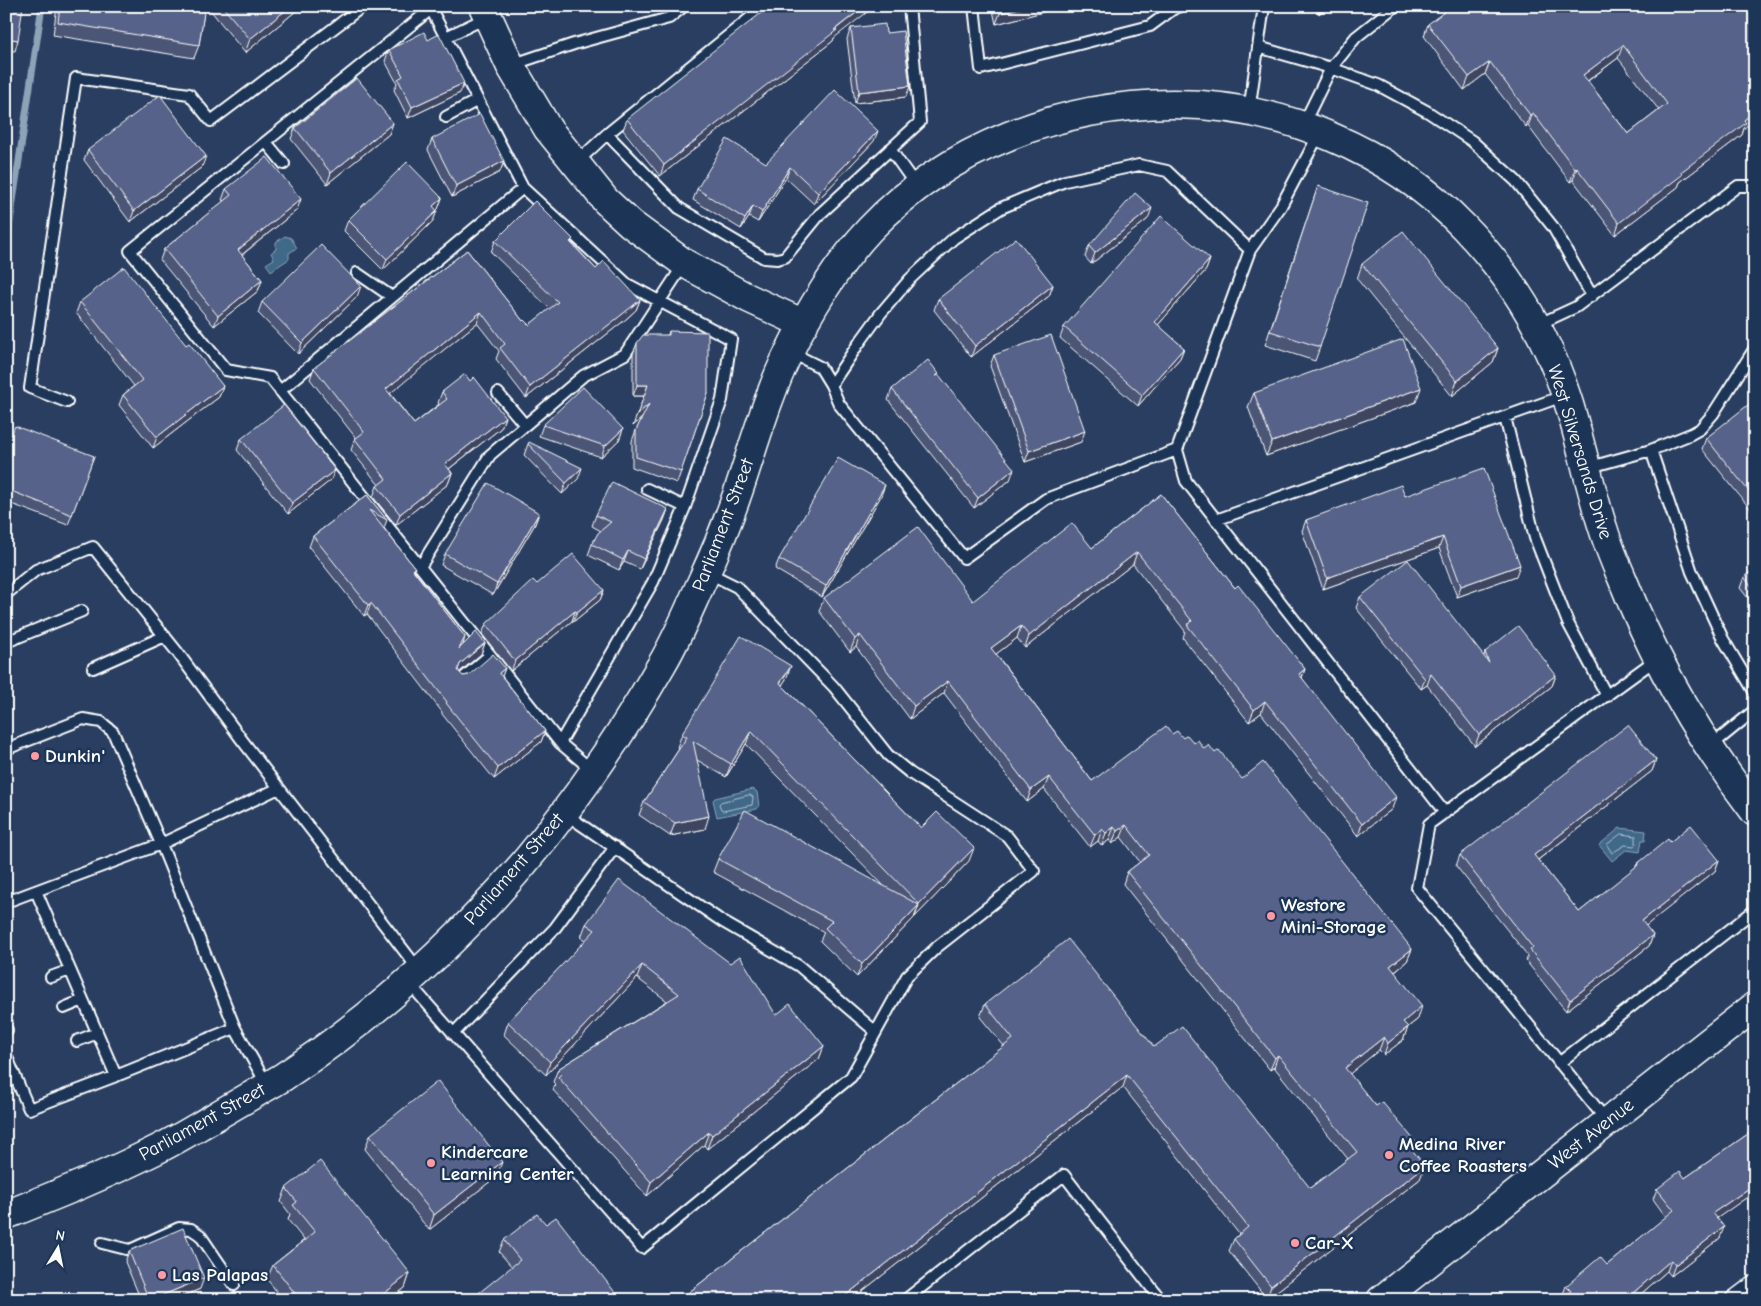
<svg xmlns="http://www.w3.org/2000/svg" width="1761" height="1306" font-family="'Comic Neue',sans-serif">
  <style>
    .water { fill: #416789; stroke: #8da4b8 }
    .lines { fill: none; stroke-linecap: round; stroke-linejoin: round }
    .shore { stroke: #b3c2d0; stroke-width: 1 }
    .stream { stroke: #8da4b8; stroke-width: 7 }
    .lane-casing { stroke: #fff; stroke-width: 14 }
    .street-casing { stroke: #fff; stroke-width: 22 }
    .secondary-casing { stroke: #fff; stroke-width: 31 }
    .lane { stroke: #1d3557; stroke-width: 10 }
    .street { stroke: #1d3557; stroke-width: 19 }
    .secondary { stroke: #1d3557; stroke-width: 28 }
    .wall { fill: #4b5476; stroke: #fff; fill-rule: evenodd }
    .shaded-wall { fill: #3d4560; stroke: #fff }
    .building { fill: #576289; stroke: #fff; fill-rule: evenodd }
    .poi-dot { fill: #ff9aa2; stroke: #1d3557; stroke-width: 2 }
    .labels { text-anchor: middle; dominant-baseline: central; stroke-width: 5; stroke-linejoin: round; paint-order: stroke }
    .street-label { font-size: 19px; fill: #fff; stroke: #1d3557 }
    .poi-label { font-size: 19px; font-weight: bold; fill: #fff; stroke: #1d3557; text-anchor: start }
  </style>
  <rect width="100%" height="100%" fill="#293e61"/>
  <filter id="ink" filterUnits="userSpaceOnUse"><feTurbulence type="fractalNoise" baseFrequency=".02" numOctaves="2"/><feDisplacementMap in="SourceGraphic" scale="10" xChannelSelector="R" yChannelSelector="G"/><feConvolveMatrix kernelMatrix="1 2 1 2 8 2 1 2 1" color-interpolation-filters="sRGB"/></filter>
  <g filter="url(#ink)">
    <path class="water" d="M285,236l6,2 6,10 -8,5v6l-18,12 -5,-7 8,-5 -3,-6 5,-4v-7z
      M753,789l4,3 2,14 -2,3 -40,8 -4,-17 2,-2z
      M1620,828l26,3 -1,9h-3l-2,12 -14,-2 -14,11 -13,-16z"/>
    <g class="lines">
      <path class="shore" d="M750,795l3,2 -1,8 -29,6 -2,-1 -2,-6 2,-2z
        M1621,834l15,2v8l-2,2 -9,-1 -13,8 -5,-8z"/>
      <path class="stream" d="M6,248l36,-242"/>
      <defs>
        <path id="lane" d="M974,6l7,63 169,-43 23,-17 8,-3
          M446,37l42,-20
          M1258,47l73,21 47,17 50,27 44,29 44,40 37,46 39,69
          M511,65l63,-21 95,-26 15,-12
          M1249,111l15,-105
          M446,117l32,-17
          M1303,125l28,-57 25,-31 39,-31
          M607,134l72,74 85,50 13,1 8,-2 35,-43 100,-92 -11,-116
          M1319,134l-38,72 -31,44 -73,200 9,31 259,332
          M266,142l18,22
          M890,149l27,38
          M576,163l31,-29 158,-128
          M357,273l35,24
          M1537,325l39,-18 162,-121h17
          M790,352l30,15 11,18 8,19 125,154 82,-59 131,-49
          M831,385l26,-39 24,-33 29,-34 44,-41 47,-30 64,-27 74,-16 28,6 83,79
          M280,391l243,-203
          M498,393l27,32
          M67,402l-37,-14 46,-310 113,16 22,27 152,-115
          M1505,417l30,121 33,85 39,73
          M1651,450l41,122 31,67 32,54
          M1587,468l64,-18 40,-16 9,-5 13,-15 42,-66
          M647,489l38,18
          M1216,520l350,-125
          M420,567l70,-112 93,-79 42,-22 59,-90
          M6,594l30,-24 57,-23 85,106 64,87 177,230
          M6,642l76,-31
          M93,668l72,-32
          M461,680l29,-25
          M560,743l93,-161 32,-75 37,-107 9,-61 -104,-55 -104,-96 -92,-179 -301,242 96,119 44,8 290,365 33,28
          M1711,746l44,-36
          M6,749l77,-30 18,3 12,10 48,112 118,-56
          M564,813l159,109 76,44 77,66
          M36,891l80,185 119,-48
          M6,902l155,-58 74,184 32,57
          M51,977l19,-7
          M409,983l233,265 209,-171 56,-101 30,-29 97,-76 -27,-35 -97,-63 -22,-18 -54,-68 -97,-100 -30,-15
          M64,1008l19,-8
          M6,1031l1,-1
          M453,1034l102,-106 60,-81
          M77,1041l20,-8
          M6,1055l23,54 87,-33
          M1559,1063l196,-153
          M1607,1121l-190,-233 12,-64 229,-166
          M102,1243l28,7 49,-22 12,1 9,6 34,50
          M905,1300l159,-125 97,125"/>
        <path id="street" d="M1735,1300l20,-15"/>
        <path id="secondary" d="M483,6l27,59 38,64 58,72 25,23 53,39 64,35 56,26
          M6,1215c50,-20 100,-40 148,-64 21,-10 40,-22 59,-33 23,-14 47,-27 70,-41 90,-59 171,-132 241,-214 52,-62 98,-129 138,-199 16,-27 28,-57 41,-85 13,-28 25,-58 35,-87 16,-47 29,-95 51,-140 19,-40 50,-90 81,-123 78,-82 192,-125 303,-125 107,0 217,46 291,123 47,49 82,106 103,171 14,43 22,87 36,130 5,17 12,34 19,50 33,84 78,162 133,234
          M1381,1300l374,-294"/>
      </defs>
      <use href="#lane" class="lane-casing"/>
      <use href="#street" class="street-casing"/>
      <use href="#secondary" class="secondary-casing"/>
      <use href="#lane" class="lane"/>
      <use href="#street" class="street"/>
      <use href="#secondary" class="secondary"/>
    </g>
    <path class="wall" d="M57,6h148l-6,39 -5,13 -141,-23z
      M207,6h95l-57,47z
      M992,6h74l-70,18z
      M1313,6h15l-9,8z
      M1753,6l-9,122 -2,7 -62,47 -2,5 -63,48 -42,-55 -3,2 -42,-56 -2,1 -41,-53 -21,16 -40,-54 4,-12zM1618,58l41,52 -31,24 -40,-53z
      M851,28l35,5 20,64 -51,6 -8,-64z
      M834,38l-1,3 -173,135 -37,-46 4,-11z
      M389,50l71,43 -52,25 -14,-28 3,-7 -12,-22z
      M393,123l-4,11 -62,50 -36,-45 4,-11z
      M432,139l72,22 -4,11 -48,25 -24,-47z
      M874,141l-60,63 -28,-26 -28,44 -9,-5 -8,12 -48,-29 4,-11 69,-26z
      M88,150l114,17 -72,55 -46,-62z
      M1318,186l2,161 -5,14 -50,-16z
      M226,189l71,21 -55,45 20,25 -4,11 -44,35 -54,-66 4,-11 60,-48 -2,-1z
      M442,198l-4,11 -1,1 -4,11 -50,49 -39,-39 4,-11z
      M1148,219l-57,45 -6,-7 4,-11z
      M495,241l77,2 24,26 44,31 -4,10 -11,10 -99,78 -30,-39 3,-8 -22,-28 -87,70 24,31 25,-20 -1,-1 4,-11 28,-11 35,36 -4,11 -52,41 3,4 -4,11 -52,41 -23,-28 4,-11 2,-1 -28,-35 4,-11 1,-1 -46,-59 4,-11 153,-118 56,71 6,4 21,-16 -59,-57z
      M1210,259l-4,11 -48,55 26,23 -4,10 -42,48 -78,-68 4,-11z
      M1362,264l136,84 -5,14 -41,34 -95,-117z
      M1053,285l-4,11 -78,61 -37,-47 4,-11z
      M357,297l-59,57 -40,-41 4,-11z
      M80,302l143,84 -4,11 -66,51 -34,-43 4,-10 11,-9 -58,-73z
      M669,331l39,62 -31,90 -45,-16v-26l4,-11 7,-13 -10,9 11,-30h-11v-42l4,-11 31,-8z
      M994,355l87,87 -56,20 -35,-96z
      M938,375l72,105 -36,28 -86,-108 4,-11z
      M1254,393l162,9 -150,54 -18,-49z
      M1755,403v112l-53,-66 4,-11z
      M543,425l80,4 -4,11 -18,17 -62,-21z
      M241,439l90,41 -43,34 -51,-64z
      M528,444l50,35 -16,15 -38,-39z
      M6,447l88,9 -26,69 -62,-23z
      M1161,494l74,94 70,81 -3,9 90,131 -34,27 -97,-123 -12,9 -66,-84 2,-7 -52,-67 -108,84 -8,-10 -21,16 96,127 80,-47 43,19 197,196 -5,12 -13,11 24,47 -10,8 -5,13 -19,15 -5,-5 -30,24 27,32 39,35 -3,9 8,29 -153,120 -38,-48 5,-12 5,-5 -116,-147 -272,213h-172l325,-254 -24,-29 5,-13 169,43 156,141 38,-29 -74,-92 -4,3 -147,-186 4,-12 13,-10 -19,-25 -9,7 -3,-4 -7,6 -4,-5 -8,6 -46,-58 -17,13 -83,-109 -34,26 -54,-72 -6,5 -31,-41 5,-13 149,3 119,-53z
      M367,495l20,25 -3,8 31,40 -1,3 51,66 -2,8 22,-2 -4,11 -22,19 4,3 42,-8 -3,8 43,55 -4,11 -47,37 -52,-65v-2l-75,-98 -3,2 -55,-69 4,-11z
      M881,496l-59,101 -47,-28 4,-10z
      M1405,496l111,80 -59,21 -18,-49 -116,41 -21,-58 4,-11z
      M668,509l-4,11 -24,49 -16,-7 -5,8 -31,-15 4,-11 9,-13 -9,-5 4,-11z
      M539,513l-4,11 -42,71 -52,-30 4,-11z
      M1755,568v39l-15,-19 4,-11z
      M537,584l67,6 -4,10 -27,22 -1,-1 -61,50 -29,-37 4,-10z
      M1360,597l124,59 1,-4 71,23 -4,11 -77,60 -48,-61 -6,4 -65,-81z
      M786,679l-4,6 139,143 48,33 -112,116 -37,-36 4,-9 -111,-60 5,-13 166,27 -138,-142 -20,33 -29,-17 8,69 -35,7 -31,-21 5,-13 35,-53 -2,-2 5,-13z
      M1656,760l-4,11 -114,89 41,52 56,-44 2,-4 33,-22 49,18 -4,11 -70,55 8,9 -4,11 -83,65 -40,-50 2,-5 -72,-90 4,-11z
      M586,924l190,91 48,31 -5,13 -112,90 -3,-4 -57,51 -94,-106 2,-6 -2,-2 5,-13 109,-68 -30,-23 -91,97 -42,-40 4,-13 78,-82 -5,-3z
      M1755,1129v67l-2,-3 -36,25 3,20 -49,38 -4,-5 -33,29h-73l2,-2 -1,-1 4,-11 41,-21 59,-48 -13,-18 4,-10 28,-11z
      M370,1135l127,41 -68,54 -64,-81z
      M286,1188l124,85 -5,15 -16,12h-106l-16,-21 6,-14 31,-25 -16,-20 2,-6 -9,-12z
      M546,1224l75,76 -109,-33 -13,-15 5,-12z
      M129,1251l71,38 -26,11h-33l-16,-38z"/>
    <path class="shaded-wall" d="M291,6h11l-57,47 5,-14z
      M865,6h10l-41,32 -1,3 -173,135 4,-11z
      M1028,6h38l-70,18 4,-11z
      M1321,6h7l-9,8z
      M6,38l12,2 -3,11 -9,-1z
      M1623,45l-5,13 -39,29 4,-12z
      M1490,62l-5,12 -21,16 5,-13z
      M464,83l-4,10 -52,25 4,-11z
      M910,86l-4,11 -51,6 4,-11z
      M1755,111v9l-11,8 -2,7 -62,47 -2,5 -63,48 4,-12z
      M1533,113l-5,13 -2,1 4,-12z
      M393,123l-4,11 -62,50 4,-11z
      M878,131l-4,10 -60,63 4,-11z
      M206,156l-4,11 -72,55 4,-11z
      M504,161l-4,11 -48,25 4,-11z
      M790,167l-4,11 -28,44 4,-10z
      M1577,168l-4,12 -3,2 5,-13z
      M442,198l-4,11 -9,8 4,-11z
      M301,199l-4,11 -63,51 4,-11z
      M753,206l-4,11 -8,12 4,-10z
      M1152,208l-4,11 -57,45 4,-11z
      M437,211l-4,10 -50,49 4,-11z
      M1210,259l-4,11 -55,63 4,-11z
      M262,280l-4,11 -44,35 4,-10z
      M1053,285l-4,11 -78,61 4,-11z
      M361,286l-4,11 -59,57 4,-11z
      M640,300l-4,10 -11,10 -99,78 4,-11z
      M481,312l-4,11 -95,77 4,-11z
      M1184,348l-4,10 -42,48 4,-11z
      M1498,348l-5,14 -41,34 5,-15z
      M637,385h11l-4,11h-11z
      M223,386l-4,11 -66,51 4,-11z
      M1421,388l-5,14 -150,54 6,-14z
      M649,404l-4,11 -12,11 4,-11z
      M505,417l-4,11 -60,47 4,-11z
      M623,429l-4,11 -18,17 4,-11z
      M1085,431l-4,11 -56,20 4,-11z
      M582,468l-4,11 -16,15 4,-11z
      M1014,469l-4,11 -36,28 4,-10z
      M335,470l-4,10 -43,34 4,-11z
      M452,473l-4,11 -52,41 4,-11z
      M885,485l-4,11 -59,101 4,-11z
      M668,509l-4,11 -24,49 4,-10z
      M539,513l-4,11 -42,71 4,-11z
      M1443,537l-4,11 -116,41 4,-11z
      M628,551l-4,11 -5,8 4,-10z
      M1137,552l-4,12 -108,84 4,-12z
      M1520,565l-4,11 -59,21 4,-11z
      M604,590l-4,10 -27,22 4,-10z
      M371,603l-4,11 -3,2 4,-11z
      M575,611l-3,10 -61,50 4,-10z
      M1021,626l-4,12 -30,23 4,-13z
      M860,635l-4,12 -6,5 5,-13z
      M485,643l-4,11 -25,21 4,-11z
      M791,666l-5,13 -11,17 5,-13z
      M505,668l-4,11 -2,-6z
      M1305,669l-5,13 -1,-8z
      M1431,674l-4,11 -6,4 4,-10z
      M1556,675l-4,11 -77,60 4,-11z
      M948,681l-4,12 -34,26 4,-13z
      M1265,701l-4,12 -12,9 5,-12z
      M545,731l-4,11 -47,37 4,-11z
      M751,731l-5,13 -20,33 5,-13z
      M1656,760l-4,11 -122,95 4,-11z
      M1049,777l-5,12 -17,13 4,-12z
      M1396,797l-4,12 -34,27 4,-12z
      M709,816l-4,13 -35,7 5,-13z
      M1126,825l-5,12 -9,7 5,-13z
      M1114,827l-5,13 -7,6 4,-13z
      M1102,829l-4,12 -8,6 5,-12z
      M974,848l-5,13 -54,56 4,-13z
      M1719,860l-4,11 -77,61 4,-11z
      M919,905l-5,13 -57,59 5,-13z
      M1653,935l-4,11 -83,65 4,-11z
      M1412,949l-5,12 -22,18 5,-13z
      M642,965l-5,13 -91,97 4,-13z
      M1422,1006l-4,13 -19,15 4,-12z
      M1408,1027l-5,13 -19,15 4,-12z
      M1384,1037l-5,13 -38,31 4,-13z
      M824,1046l-5,13 -112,90 5,-14z
      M1278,1055l-4,12 -4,3 5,-12z
      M1127,1075l-4,12 -272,213h-11z
      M709,1132l-5,13 -57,51 4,-14z
      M1415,1141l-5,13 -1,-8z
      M502,1162l-5,14 -68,54 5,-15z
      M1425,1166l-5,13 -153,120 4,-13z
      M1755,1184v3l-2,6 -44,31 4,-11z
      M1724,1227l-4,11 -49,38 4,-11z
      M1671,1260l-4,11 -33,29h-9z
      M410,1273l-5,15 -16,12h-13z
      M204,1278l-4,11 -26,11h-23z"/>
    <path class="building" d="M6,6h17l-5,34 -12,-2z
      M60,6h145l-6,39 -141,-23z
      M222,6h69l-41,33z
      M770,6h95l-31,24h3l-173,135 -37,-46z
      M998,6h30l-28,7z
      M1452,6h301l2,2v103l-11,9 2,3 -65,49 1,3 -63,48 -42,-55 -2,1 -42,-56 -3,2 -40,-53 -21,15 -41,-53zM1623,45l44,59 -39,30 -45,-59z
      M885,24l1,9 17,-2 7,55 -51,6 -8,-64z
      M424,32l4,8 11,-6 25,49 -52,24 -14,-28 5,-3 -14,-26z
      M357,78l36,45 -62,50 -36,-45z
      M835,90l43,41 -60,62 -28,-26 -28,45 -9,-6 -8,13 -48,-30 30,-50 39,24z
      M160,95l46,61 -72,55 -46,-61z
      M480,114l24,47 -48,25 -24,-47z
      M267,157l34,42 -63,51 24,30 -44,36 -54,-67 67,-54 -5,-6z
      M407,162l35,36 -9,8 4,5 -50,48 -39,-39z
      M1318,186l50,17 -48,144 -50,-16z
      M1135,193l17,15 -57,45 -6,-7z
      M535,201l38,38 -3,3 26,27 8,-8 36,39 -11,9 -99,78 -30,-39 5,-4 -24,-32 -95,77 28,35 33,-25 -5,-7 23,-18 5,7 4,-4 31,40 -60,47 7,9 -52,41 -23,-28 9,-7 -31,-40 9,-7 -50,-64 153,-118 56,71 1,-1 5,5 29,-23 -63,-61z
      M1161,216l49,43 -55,63 29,26 -42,47 -78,-68z
      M1403,231l95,117 -41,33 -95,-117z
      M1016,238l37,47 -78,61 -37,-47z
      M321,245l40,41 -59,57 -40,-41z
      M124,267l62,78 3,-2 34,43 -66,51 -34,-42 19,-15 -62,-78z
      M669,331l39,1v61l-27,79 -45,-15v-27l13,-26 -12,11 11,-30h-11v-42l6,-8h26z
      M1051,335l34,96 -56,20 -35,-96z
      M1403,339l18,49 -149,54 -18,-49z
      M928,360l11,14 -3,2 3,-1 75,94 -36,29 -86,-109z
      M583,387l40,42 -18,17 -62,-21z
      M1753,401l2,2v96l-49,-61z
      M284,405l51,65 -43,33 -51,-64z
      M15,426l79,30 -22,59 -66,-26v-42z
      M529,442l53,26 -16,15 -38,-39z
      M838,458l47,27 -59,101 -47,-27z
      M1484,468l36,97 -59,21 -18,-49 -116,41 -21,-58 95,-35 4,11z
      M612,482l56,27 -24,50 -16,-8 -5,9 -31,-16 6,-11 13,-11 -15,-7z
      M488,483l51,30 -42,71 -52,-30z
      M1161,494l74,94 3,-3 67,84 -6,5 97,123 -34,27 -97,-123 -11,9 -67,-85 5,-4 -55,-69 -108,84 -8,-10 -30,22 101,133 74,-55 6,8 5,-3 6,7 4,-3 7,8 4,-3 6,9 5,-4 6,8 4,-3 23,29 21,-17 149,187 -22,17 32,40 -19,16 5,5 -20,16 -4,-6 -39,31 31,38 6,-4 33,39 -6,5 16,20 -154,120 -37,-47 14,-12 -121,-152 -287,225h-161l334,-261 -28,-35 83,-65 86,108 28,-21 128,162 47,-36 -79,-97 -3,3 -148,-186 22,-17 -23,-30 -9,6 -3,-4 -8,6 -4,-4 -7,6 -46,-58 -18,13 -83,-109 -34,25 -54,-71 -5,4 -31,-41 94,-71 55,74 99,-78 20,25z
      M367,495l20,25 -18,-10 46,58 -2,2 52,67 -6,12 17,-17 9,11 -25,21 -2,6 2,3 3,3 6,-1 24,-21 12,14 -6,5 46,58 -47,37 -52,-65 1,-1 -76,-99 -3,2 -55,-69z
      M573,554l31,36 -27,22 -2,-1 -60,50 -29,-37 47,-44 4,4z
      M1408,560l81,103 -4,-11 33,-26 38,49 -77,60 -48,-61 -6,5 -65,-82z
      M1755,568v23l-11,-14z
      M741,636l50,30 -11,17 141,145 16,-16 37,36 -55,56 -168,-173 -20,33 -38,-23 16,75 -34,7 -31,-21 43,-65 -5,-3z
      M1628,725l28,35 -122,95 45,57 59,-47 -1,-1 31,-25 2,3 21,-17 28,35 -77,61 11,14 -83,65 -40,-50 3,-2 -73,-93z
      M745,810l174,95 -57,59 -37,-36 7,-7 -114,-62z
      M619,880l111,83 10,-7 36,59 14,-11 34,42 -112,89 -3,-3 -58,50 -93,-105 4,-4 -4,-4 121,-75 -37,-29 -92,97 -42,-40 87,-92 -9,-6z
      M438,1081l64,81 -68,53 -64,-80z
      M1755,1129v55l-42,29 11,14 -49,38 -4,-5 -46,40h-64l10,-9 -5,-5 34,-29 7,8 67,-55 -17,-21 23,-18 5,7z
      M320,1161l90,112 -34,27h-76l-27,-35 42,-33 -22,-27 4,-3 -11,-14z
      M537,1214l9,10 10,-7 65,83h-151l50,-40 -16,-20z
      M183,1228l21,50 -53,22h-2l-20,-49z
      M235,1292l6,8h-15z"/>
  </g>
  <g class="poi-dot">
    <circle cx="35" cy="756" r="5"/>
    <circle cx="1271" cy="916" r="5"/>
    <circle cx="1389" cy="1155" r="5"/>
    <circle cx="431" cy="1163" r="5"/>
    <circle cx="1295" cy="1243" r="5"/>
    <circle cx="162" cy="1275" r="5"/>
  </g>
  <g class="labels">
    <g class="street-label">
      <text transform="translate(1580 452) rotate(73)">West Silversands Drive</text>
      <text transform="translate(723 525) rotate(-69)">Parliament Street</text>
      <text transform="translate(514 869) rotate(-49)">Parliament Street</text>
      <text transform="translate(202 1122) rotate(-29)">Parliament Street</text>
      <text transform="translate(1591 1134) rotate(-38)">West Avenue</text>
    </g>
    <g class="poi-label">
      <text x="45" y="756">Dunkin'</text>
      <text x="1281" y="905">Westore<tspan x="1281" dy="22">Mini-Storage</tspan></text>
      <text x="1399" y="1144">Medina River<tspan x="1399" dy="22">Coffee Roasters</tspan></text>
      <text x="441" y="1152">Kindercare<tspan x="441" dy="22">Learning Center</tspan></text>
      <text x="1305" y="1243">Car-X</text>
      <text x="172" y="1275">Las Palapas</text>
    </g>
  </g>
  <rect width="1761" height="1306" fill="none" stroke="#1d3557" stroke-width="25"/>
  <rect x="12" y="12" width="1736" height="1281" fill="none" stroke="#fff" stroke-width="2" filter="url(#ink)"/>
  <g transform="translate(58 1248) rotate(10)" stroke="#1d3557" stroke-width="4" paint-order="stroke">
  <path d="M0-4L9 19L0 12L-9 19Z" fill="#ffffff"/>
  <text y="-8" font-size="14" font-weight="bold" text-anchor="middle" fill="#ffffff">N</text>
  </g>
</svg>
